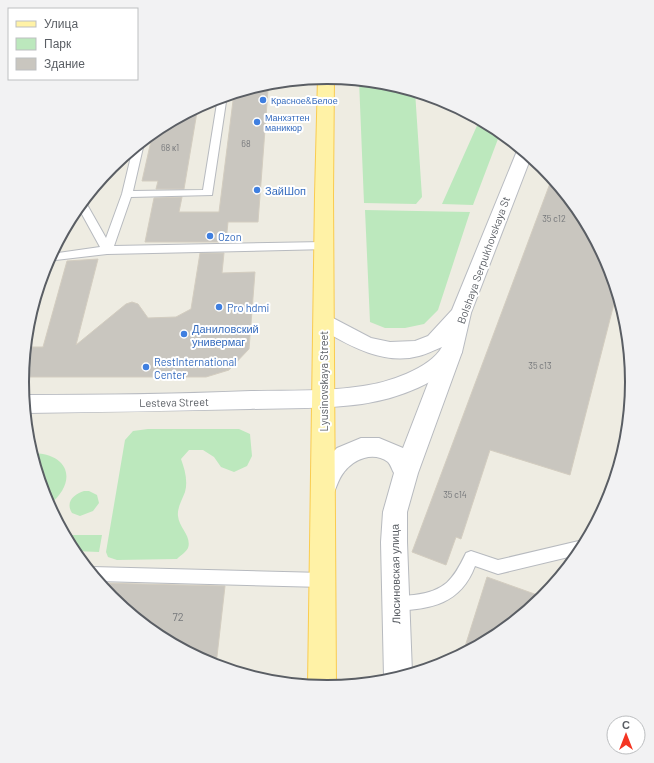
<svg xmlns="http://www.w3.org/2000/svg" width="654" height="763" font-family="Barlow,sans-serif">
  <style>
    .green { fill: #bce8bd }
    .building { fill: #c9c6bf; stroke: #d3cdc0 }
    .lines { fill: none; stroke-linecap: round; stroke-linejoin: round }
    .lane-casing { stroke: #b7babf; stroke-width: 2 }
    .street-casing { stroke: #b7babf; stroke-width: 2 }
    .secondary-casing { stroke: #b8bbc1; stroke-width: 2 }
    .primary-casing { stroke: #facc4f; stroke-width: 2 }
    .lane { fill: #fff; fill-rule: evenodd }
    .street { fill: #fff; fill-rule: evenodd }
    .secondary { fill: #fff; fill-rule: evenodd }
    .primary { fill: #fff2a6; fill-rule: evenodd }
    .shop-dot { fill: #3f7fe0; stroke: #fff; stroke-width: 1.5 }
    .labels { text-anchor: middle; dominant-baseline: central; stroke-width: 4; stroke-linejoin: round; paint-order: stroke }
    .far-shop-label { font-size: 9px; fill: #366cbe; stroke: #fff; text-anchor: start }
    .number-label { font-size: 9px; fill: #76787b }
    .shop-label { font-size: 11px; fill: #366cbe; stroke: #fff; text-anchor: start }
    .street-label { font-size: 11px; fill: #5a5e64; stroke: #fff }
    .near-number-label { font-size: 11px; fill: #76787b }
    .rim { fill: none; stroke: #5a5e64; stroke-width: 2 }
  </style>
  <rect width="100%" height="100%" fill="#eeece2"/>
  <path class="green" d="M359,80l28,2 28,9 7,106 -6,7 -52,-1z
    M480,119l21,12 -28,74 -31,-1z
    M365,210l105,2 -32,98 -14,14 -19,4h-20l-15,-6z
    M148,429h91l11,5 2,22 -5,10 -13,6 -13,-5 -7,-10 -11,-7h-14l-8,9c4,11 7,22 4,33 -3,8 -8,16 -7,24 1,12 14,20 10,32 -2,4 -8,8 -11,11l-60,1 -9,-3 -2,-5 19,-112 8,-9z
    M31,453c39,0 47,29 18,52l-4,-7z
    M84,491h5l8,4 2,8 -6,8 -13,5 -8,-3c-7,-11 2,-19 12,-22z
    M65,535h37l-3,17 -25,-1z"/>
  <path class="building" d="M242,90h26l-10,132h-30l-2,20h-81l9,-44 28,-1 -3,15h40l15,-119z
    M198,106l-14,83h-28l2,-8h-16l11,-49z
    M552,178l29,34 28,53 8,27 -47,183 -80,-25 -29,89 -5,-2 -10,28 -34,-13z
    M200,253h24l-2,20 33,-1 -6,77 -20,21 -23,7h-184l3,-30h18l24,-86 31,-2 -22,86 50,-41 6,-2 6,2 10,14 28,-1 15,-8z
    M487,577l56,20 -47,38 -33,18z
    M100,583l125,3 -9,79 -59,-30 -46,-38z"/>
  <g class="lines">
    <defs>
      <path id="lane" d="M327,77l4,2 -5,3h-28l-4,-2z
        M227,95l-15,100 -81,2 -17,49 210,-4 4,1 2,3 -2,3 -221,5 -60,7 4,-7 49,-7 -22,-40 5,-7 2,1 21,37 16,-44 11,-46 9,-7 2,2 -11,48 70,-1 15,-93z
        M583,540l3,1 -9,14 -79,19 -23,-8c-14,38 -44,43 -80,45l-6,-2 -2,-5 2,-5c8,-3 16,-3 25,-4 31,-4 39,-15 52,-42l5,-2 27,9z
        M92,567l231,6 6,2 2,5 -2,5 -6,2 -225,-6 -10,-12z"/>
      <path id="street" d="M451,344l8,2 3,6 -44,121 -11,39v30l5,131 -27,8 -1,-4 -3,-135 2,-30 11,-39c-2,-3 -3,-8 -6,-11 -15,-11 -34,-3 -44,10 -6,7 -8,17 -12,25l-9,3 -9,-3 -3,-7 15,-31 11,-11 24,-10h18l24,10 37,-96 3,-6z"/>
      <path id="secondary" d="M520,147l11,10 -60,156 -9,39c-17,31 -67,47 -100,52 -37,5 -75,4 -112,5 -75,2 -150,3 -225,4l-1,-18c76,0 151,-1 227,-4 37,-1 75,1 112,-5 23,-3 67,-17 79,-39 -8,3 -15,7 -23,9 -37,10 -72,-12 -102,-29l-3,-5 3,-5 7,-2 7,2 40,21 19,4 25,-1 13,-5 24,-26 65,-159z"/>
      <path id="primary" d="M318,77h16l-1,118 3,491h-9l-19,-1 7,-490z"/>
    </defs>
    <use href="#lane" class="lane-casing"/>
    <use href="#street" class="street-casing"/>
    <use href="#secondary" class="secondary-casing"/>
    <use href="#primary" class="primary-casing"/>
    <use href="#lane" class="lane"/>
    <use href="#street" class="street"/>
    <use href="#secondary" class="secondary"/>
    <use href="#primary" class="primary"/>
  </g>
  <g class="shop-dot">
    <circle cx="263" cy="100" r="4"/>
    <circle cx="257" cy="122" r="4"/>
    <circle cx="257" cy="190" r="4"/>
    <circle cx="210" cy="236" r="4"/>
    <circle cx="219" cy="307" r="4"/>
    <circle cx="184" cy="334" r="4"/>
    <circle cx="146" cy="367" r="4"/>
  </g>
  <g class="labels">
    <g class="far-shop-label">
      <text x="271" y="100">Красное&amp;Белое</text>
      <text x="265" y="117">Манхэттен<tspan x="265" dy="10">маникюр</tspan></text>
    </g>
    <g class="number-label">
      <text x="246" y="143">68</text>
      <text x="170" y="147">68 к1</text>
      <text x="554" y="218">35 с12</text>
      <text x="540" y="365">35 с13</text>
      <text x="455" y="494">35 с14</text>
    </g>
    <g class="shop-label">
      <text x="265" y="190">ЗайШоп</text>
      <text x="218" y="236">Ozon</text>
      <text x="227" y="307">Pro hdmi</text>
      <text x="192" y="328">Даниловский<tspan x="192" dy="13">универмаг</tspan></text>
      <text x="154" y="361">RestInternational<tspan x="154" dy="13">Center</tspan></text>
    </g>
    <g class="street-label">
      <text transform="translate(483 260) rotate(-70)">Bolshaya Serpukhovskaya St</text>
      <text transform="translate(323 381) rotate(-90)">Lyusinovskaya Street</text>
      <text transform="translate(174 402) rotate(-1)">Lesteva Street</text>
      <text transform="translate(395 574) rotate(-91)">Люсиновская улица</text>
    </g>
    <g class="near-number-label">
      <text x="178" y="616">72</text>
    </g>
  </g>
  <path d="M0 0H654V763H0ZM29 382a298 298 0 1 1 596 0a298 298 0 1 1-596 0Z" fill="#f2f2f3" fill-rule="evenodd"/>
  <path class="rim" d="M29 382a298 298 0 1 1 596 0a298 298 0 1 1-596 0Z"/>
  <rect x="8" y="8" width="130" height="72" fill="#ffffff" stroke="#bdbfc1"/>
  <rect x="16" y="21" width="20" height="6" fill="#fff2a6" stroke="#bdbfc1"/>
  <text x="44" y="28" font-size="12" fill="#5a5e64">Улица</text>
  <rect x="16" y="38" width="20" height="12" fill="#bce8bd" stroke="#bdbfc1"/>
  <text x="44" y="48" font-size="12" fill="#5a5e64">Парк</text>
  <rect x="16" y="58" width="20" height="12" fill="#c9c6bf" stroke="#bdbfc1"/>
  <text x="44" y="68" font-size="12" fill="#5a5e64">Здание</text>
  <g transform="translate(626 735)"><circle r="19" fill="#ffffff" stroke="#bdbfc1"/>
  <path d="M0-3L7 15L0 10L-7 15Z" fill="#f43522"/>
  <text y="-6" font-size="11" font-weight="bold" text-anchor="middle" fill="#5a5e64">С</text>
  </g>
</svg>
